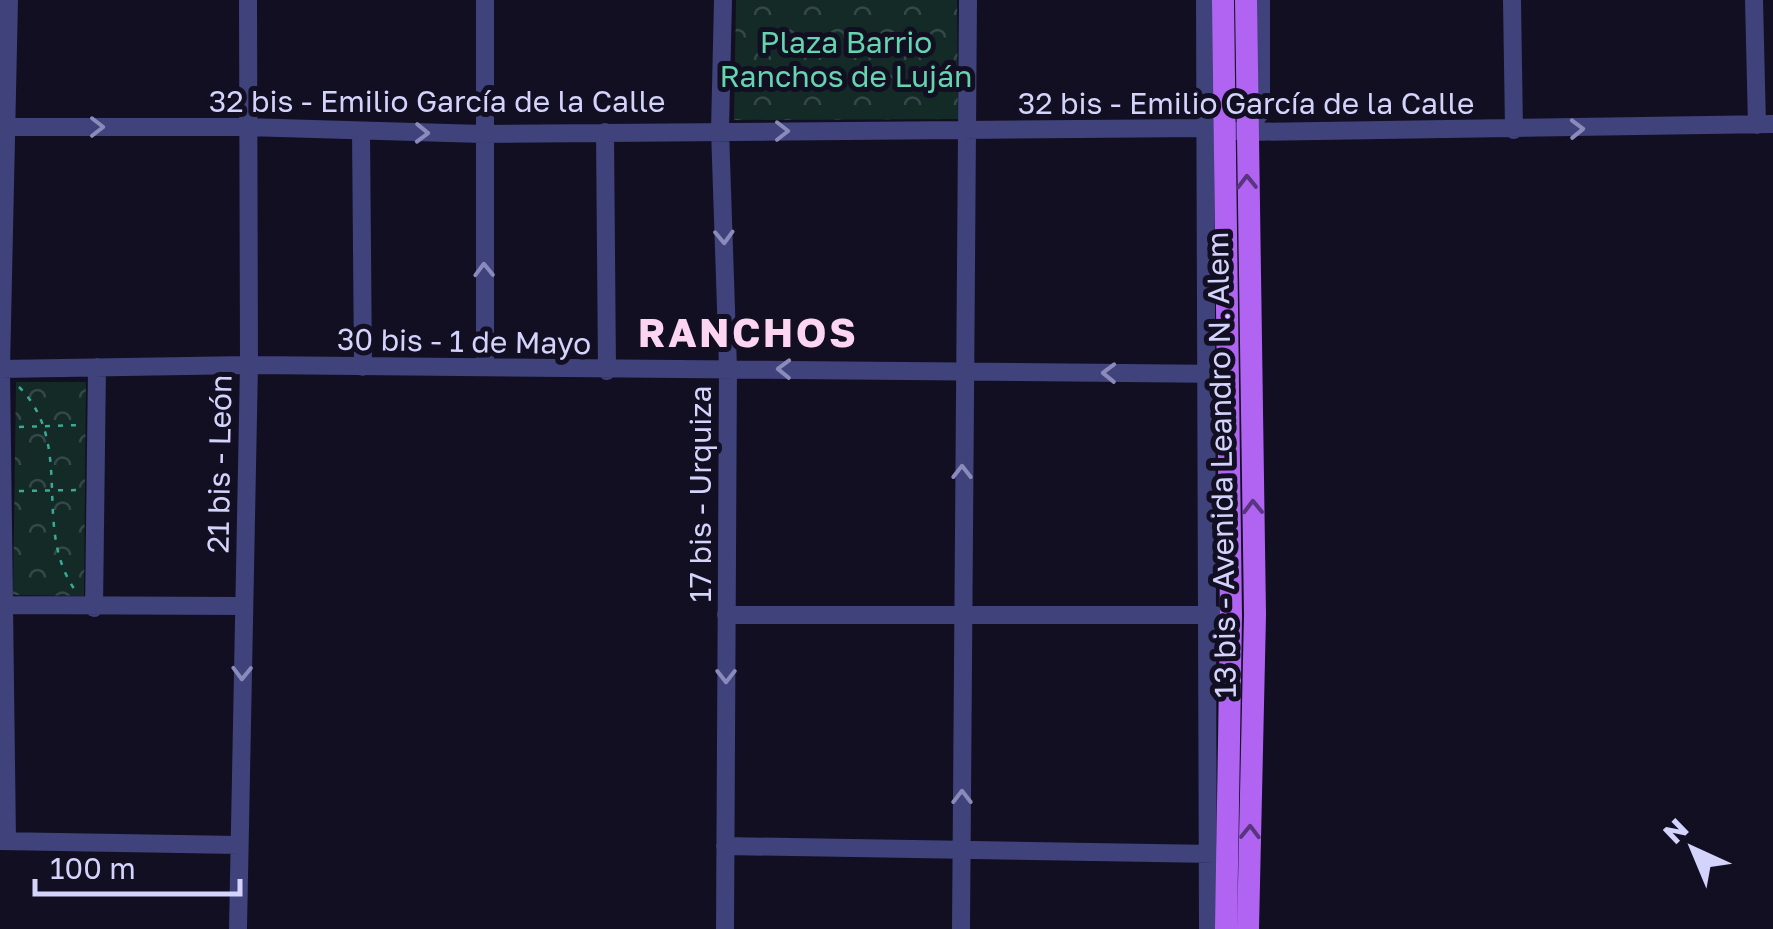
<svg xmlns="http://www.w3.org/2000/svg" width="1773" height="929" font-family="'Golos Text',sans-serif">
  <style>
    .park { fill: url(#park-crowns) }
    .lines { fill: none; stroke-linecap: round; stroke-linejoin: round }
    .path { stroke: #39a998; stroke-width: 2.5; stroke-dasharray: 5 8; stroke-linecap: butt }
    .minor { stroke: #3f427b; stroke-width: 18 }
    .major { stroke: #b064f1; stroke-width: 22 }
    .oneway { stroke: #8a8abb }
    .oneway2 { stroke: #59357f }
    .labels { text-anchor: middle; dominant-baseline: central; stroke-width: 10; stroke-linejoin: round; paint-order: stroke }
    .park-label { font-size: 30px; fill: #66d4af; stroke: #110f21 }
    .street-label { font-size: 30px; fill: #d4d3fb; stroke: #110f21 }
    .district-label { font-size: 40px; font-weight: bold; letter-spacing: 2.5px; fill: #fbd5f1; stroke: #110f21 }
  </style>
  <defs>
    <pattern id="park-crowns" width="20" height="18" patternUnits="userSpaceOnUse" patternTransform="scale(2.5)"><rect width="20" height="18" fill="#132a27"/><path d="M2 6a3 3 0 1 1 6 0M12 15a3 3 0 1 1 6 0" fill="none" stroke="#344847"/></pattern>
  </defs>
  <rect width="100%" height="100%" fill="#110f21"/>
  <path class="park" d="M736,0h221l1,119 -224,1z
    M16,382h70l-2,214 -71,-1z"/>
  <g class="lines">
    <path class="path" d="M19,387c57,57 12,140 56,203
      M19,427l61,-2
      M19,491l62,-1"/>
    <path class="minor" d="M485,0v367
      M723,0l-3,130 8,238 -3,561
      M1205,0l3,929
      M1512,0l2,130
      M1754,0l3,125
      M0,127h248l234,7 720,-6 45,4 526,-8
      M361,131l2,236
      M1247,131l14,-19v-112
      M605,132l2,239
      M0,369l249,-4 979,9
      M0,605l244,1
      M94,608l3,-241
      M726,615h489
      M0,841l238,4
      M7,841l-6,-472 8,-369
      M725,846l489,8
      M238,929l11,-564 -1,-365
      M961,929l7,-929"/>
    <path class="major" d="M1223,0l8,616 -5,313
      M1246,0l9,615 -7,314"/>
  </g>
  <defs><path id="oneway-chevron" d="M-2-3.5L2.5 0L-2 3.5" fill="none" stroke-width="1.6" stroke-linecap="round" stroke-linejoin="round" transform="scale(2.5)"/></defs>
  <g class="oneway">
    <use href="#oneway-chevron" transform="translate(97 127)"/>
    <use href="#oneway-chevron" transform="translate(1577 129) rotate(-1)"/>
    <use href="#oneway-chevron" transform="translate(782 131)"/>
    <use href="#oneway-chevron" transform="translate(422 133) rotate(1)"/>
    <use href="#oneway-chevron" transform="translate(724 237) rotate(88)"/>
    <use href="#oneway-chevron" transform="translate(484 270) rotate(-91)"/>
    <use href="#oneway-chevron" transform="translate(784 369) rotate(-179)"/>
    <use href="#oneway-chevron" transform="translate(1109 373) rotate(-179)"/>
    <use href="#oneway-chevron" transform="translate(962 472) rotate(-90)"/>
    <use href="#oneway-chevron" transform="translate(242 673) rotate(91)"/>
    <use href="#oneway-chevron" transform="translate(726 676) rotate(90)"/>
    <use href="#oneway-chevron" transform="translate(962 797) rotate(-90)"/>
  </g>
  <g class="oneway2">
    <use href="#oneway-chevron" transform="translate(1247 182) rotate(-91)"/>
    <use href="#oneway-chevron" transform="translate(1253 507) rotate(-91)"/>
    <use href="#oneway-chevron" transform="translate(1250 832) rotate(-89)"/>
  </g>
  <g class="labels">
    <g class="park-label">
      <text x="846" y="42">Plaza Barrio<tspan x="846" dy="34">Ranchos de Luján</tspan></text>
    </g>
    <g class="street-label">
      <text x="437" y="101">32 bis - Emilio García de la Calle</text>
      <text x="1246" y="103">32 bis - Emilio García de la Calle</text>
      <text transform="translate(464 341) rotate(1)">30 bis - 1 de Mayo</text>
      <text transform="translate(219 464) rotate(-89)">21 bis - León</text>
      <text transform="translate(1221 465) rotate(-91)">13 bis - Avenida Leandro N. Alem</text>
      <text transform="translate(700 494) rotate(-90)">17 bis - Urquiza</text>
    </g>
    <g class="district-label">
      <text x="748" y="332">RANCHOS</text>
    </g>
  </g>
  <g transform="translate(1693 849) rotate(316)" stroke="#110f21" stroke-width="8" paint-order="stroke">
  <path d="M0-8L18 38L0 25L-18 38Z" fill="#d4d3fb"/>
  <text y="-15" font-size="28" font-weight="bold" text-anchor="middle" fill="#d4d3fb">N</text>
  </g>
  <path d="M35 879v15h205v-15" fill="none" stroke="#d4d3fb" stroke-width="5"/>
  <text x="50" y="879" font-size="30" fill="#d4d3fb" stroke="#110f21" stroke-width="8" paint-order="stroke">100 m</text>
</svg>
